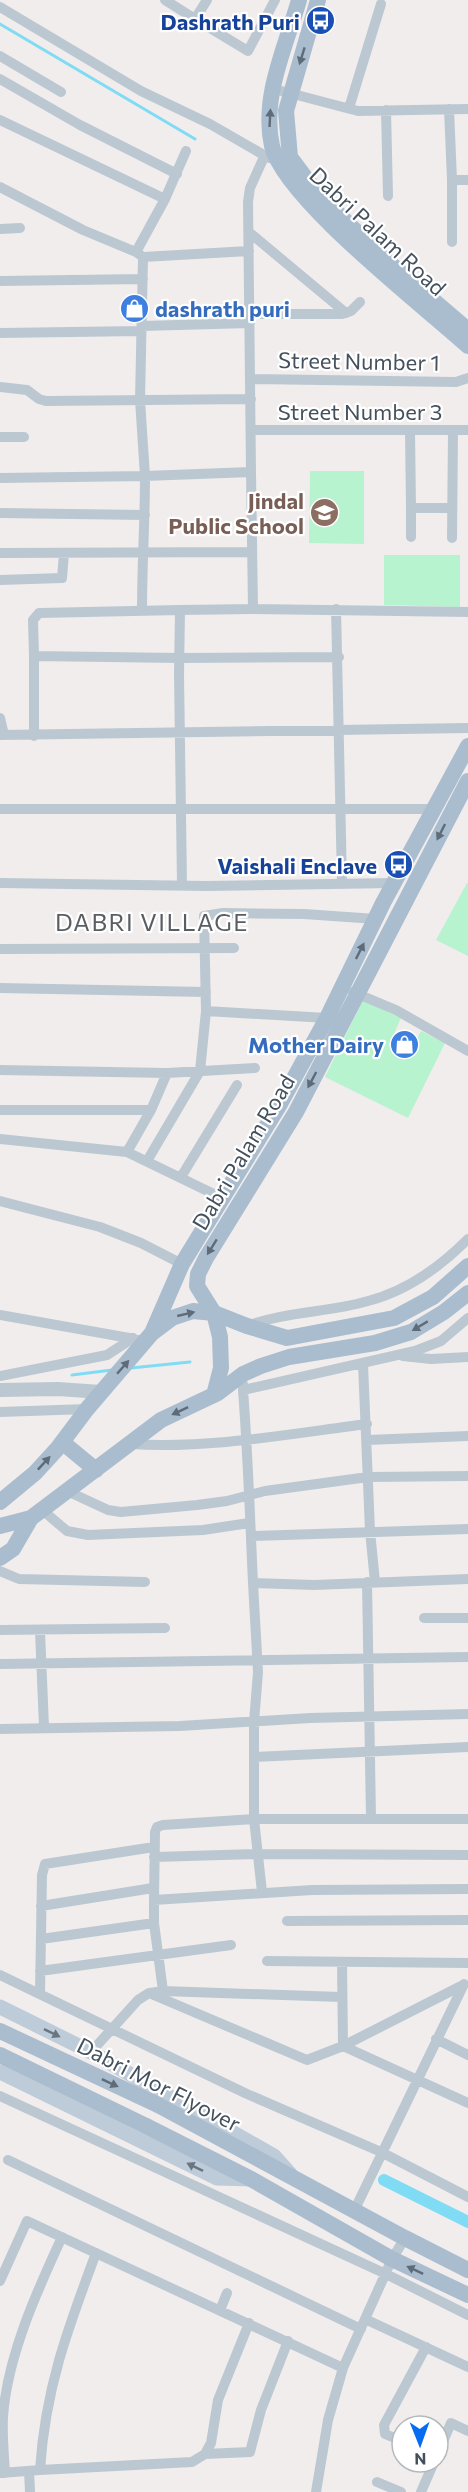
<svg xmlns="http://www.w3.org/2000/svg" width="468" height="2492" font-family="Commissioner,sans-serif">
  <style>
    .green { fill: #b7f3ce }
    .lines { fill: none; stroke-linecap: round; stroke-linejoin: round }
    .stream { stroke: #80dbf4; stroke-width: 3 }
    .canal { stroke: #80dbf4; stroke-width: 12 }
    .minor { stroke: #bcc8d1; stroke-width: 10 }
    .tertiary { stroke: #bcc8d1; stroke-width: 14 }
    .secondary { stroke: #becbd9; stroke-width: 15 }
    .primary { stroke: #aabdcf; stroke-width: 16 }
    .primary-bridge { stroke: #aabdcf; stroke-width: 16 }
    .oneway { fill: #5e6c7a }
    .oneway2 { fill: #697682 }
    .labels { text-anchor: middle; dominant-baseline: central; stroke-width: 4.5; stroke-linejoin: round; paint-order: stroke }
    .transit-label { font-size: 22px; font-weight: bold; fill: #164399; stroke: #fff; text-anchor: end }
    .street-label { font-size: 22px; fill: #44515d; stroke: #fff }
    .shop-label { font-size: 22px; font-weight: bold; fill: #366cbe; stroke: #fff; text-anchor: start }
    .education-label { font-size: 22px; font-weight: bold; fill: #785e54; stroke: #fff; text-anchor: end }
    .neighbourhood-label { font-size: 24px; letter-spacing: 1.5px; fill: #5a5e63; stroke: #fff }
  </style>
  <rect width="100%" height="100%" fill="#f1eded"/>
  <path class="green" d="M310,471h54v73l-55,-1z
    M384,555h76v52l-76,-2z
    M467,883h1v73l-32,-16z
    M363,1000l38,18 -12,27 20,9 12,-23 24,12 -37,75 -83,-41z"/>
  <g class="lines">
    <path class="stream" d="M0,24l195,115
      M131,1368l59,-6
      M72,1375l40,-5"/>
    <path class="canal" d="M384,2180l84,42"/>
    <path class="minor" d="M165,0l30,19
      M207,0l-12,19 53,32 27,-51
      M0,7l141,84 69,33 59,34
      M0,56l61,36
      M0,79l80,46 97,49
      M274,89l84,22 110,-2
      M349,108l32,-104
      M449,109l3,71h16
      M386,110l2,86
      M0,120l165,79
      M452,180v62
      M0,187l83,43 53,22 7,5 -3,143 5,76 106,-4 -3,-270 2,-14 14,-31
      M0,229l20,-1
      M250,233l96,80
      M136,252l29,-53 21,-48
      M143,257l106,-6
      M0,281l143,-2
      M251,314h91l9,-3 9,-9
      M142,326l108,-3
      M0,333l141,-2
      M250,379l206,3 12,-4
      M0,387l27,3 12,9 7,2 205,-2
      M252,430h216
      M410,431l1,77
      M0,437h24
      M251,472l2,137
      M0,478l145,-2c0,45 -3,89 -3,134
      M0,513l145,2
      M411,537v-29h41
      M452,538l1,-107
      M0,553l252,-1
      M0,580l62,-2 2,-25
      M336,609l6,274
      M180,610l73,-1 215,3
      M0,718l4,17
      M0,735l468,-7
      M34,736v-80
      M0,809h433
      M0,883l206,3 188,-3
      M182,885l-3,-211 1,-64 -141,3 -6,7 1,36 146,2 159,-1
      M0,949l234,-1
      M0,988l206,4
      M353,992l43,18 72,41
      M206,1011l121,7
      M0,1070l167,3 88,-5
      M0,1110h151
      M0,1139l127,13 95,46
      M127,1152l24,-42 16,-37
      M147,1161l53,-90 6,-60 -2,-95 19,-3 81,1 72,5
      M181,1177l56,-92
      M0,1201l100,26 41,16 41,21
      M0,1315l146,26
      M247,1326c40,-15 80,-13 121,-25 39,-10 72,-34 100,-62
      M403,1356l28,3 37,-2
      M363,1364l7,167 5,51
      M0,1376l107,-21 26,-17
      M243,1384v6l172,-39 26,-10 27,-23
      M243,1390c5,65 7,129 10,193l61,2 154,-6
      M0,1412l87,-3
      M367,1440l101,-4
      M130,1444c79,5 159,-10 237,-20
      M67,1491l41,19 13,2 76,-7 30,-4 38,-10 103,-14 100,-1
      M41,1509l26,22 21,4 115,-5 46,-7
      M251,1536l217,-7
      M0,1571l19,8 126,3
      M367,1582l4,236
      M253,1583l5,89 -4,50v97l8,73
      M424,1618h44
      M0,1630l165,-2
      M40,1631l4,96
      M0,1664l468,-7
      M0,1729l180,-3 130,-8 158,-4
      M254,1757l214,-10
      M468,1819h-214l-91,6 -6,2 -2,5 -1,68 158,-10 156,-1
      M154,1857l104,-3 210,1
      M154,1900v23l9,68
      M41,1906l112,-18
      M287,1921l181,-1
      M41,1939l113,-16
      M267,1961l201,2
      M342,1962l1,84 125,57
      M40,1971l191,-26
      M0,1975l247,119 134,58 87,45
      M150,1993l13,-2 178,6
      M40,1994l2,-119 3,-11 109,-17
      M436,2039l32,16
      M91,2052l47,-52 11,-7 158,67 36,-14 120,-61
      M0,2096l386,178 82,41
      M8,2160l353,169
      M354,2211l110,-227
      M96,2253c-28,75 -51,136 -56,217l152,-8 13,-8 6,-11 7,-43 31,-77
      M0,2281l27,-60 316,147
      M220,2310l7,-17
      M365,2319l103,48
      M402,2441l-17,-7 -1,-9 42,-78
      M438,2453l13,-30 17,8
      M205,2454l45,-2 11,-42 27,-69
      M29,2471l1,21
      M0,2473l40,-3
      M5,2473c-1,-19 -3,-38 -2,-56 4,-60 34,-126 59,-180
      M377,2482l24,10
      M316,2492l12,-72 15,-52 49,-109 13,-21
      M421,2492l13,-30"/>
    <path class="tertiary" d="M0,1390l58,-1 43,3"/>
    <path class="secondary" d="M0,2007l91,45 183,104 16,18
      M0,2072l217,106 34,1"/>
    <path class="primary" d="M299,0c-13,46 -38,97 -27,146 12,52 152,160 196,200
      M318,0l-32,111 4,46 27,36 61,60 90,77
      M152,1333l30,-69 98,-160 47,-86 56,-115 85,-157
      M214,1395l7,-27 -1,-31 -6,-24 -17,-27 1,-12 8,-16 90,-146 172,-331
      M62,1442l34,28
      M0,1502l35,-29 22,-24 30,-40 65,-76 20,-15 21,-7 21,2 33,13 40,12 107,-20 39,-21 35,-31
      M0,1526l31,-8
      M0,1558l13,-9 18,-31 130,-98 57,-27 25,-19 18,-8 28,-9 86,-14 36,-11 33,-20 24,-19
      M158,2105l247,133 63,32
      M146,2126l105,53 141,80 76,36"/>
    <path class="primary-bridge" d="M0,2031l158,74
      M0,2055l146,71"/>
  </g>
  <defs><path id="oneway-solid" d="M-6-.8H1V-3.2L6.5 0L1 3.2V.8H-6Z" transform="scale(1.5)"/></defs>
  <g class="oneway">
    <use href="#oneway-solid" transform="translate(302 56) rotate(107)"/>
    <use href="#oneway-solid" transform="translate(270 118) rotate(-87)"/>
    <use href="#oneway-solid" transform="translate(441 832) rotate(117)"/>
    <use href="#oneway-solid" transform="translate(360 951) rotate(-63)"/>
    <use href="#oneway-solid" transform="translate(312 1080) rotate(118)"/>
    <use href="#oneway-solid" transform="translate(212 1247) rotate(122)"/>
    <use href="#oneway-solid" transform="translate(186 1314) rotate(-13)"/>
    <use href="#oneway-solid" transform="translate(420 1326) rotate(149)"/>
    <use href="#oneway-solid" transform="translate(123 1367) rotate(-49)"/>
    <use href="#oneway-solid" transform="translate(180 1411) rotate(155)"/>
    <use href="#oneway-solid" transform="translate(44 1463) rotate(-47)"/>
    <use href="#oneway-solid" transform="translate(110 2083) rotate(25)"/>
    <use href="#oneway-solid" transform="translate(415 2270) rotate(-155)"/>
  </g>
  <g class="oneway2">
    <use href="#oneway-solid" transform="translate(52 2033) rotate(26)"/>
    <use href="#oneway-solid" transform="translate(195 2167) rotate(-154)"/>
  </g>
  <defs>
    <symbol id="bus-disc" viewBox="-11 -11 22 22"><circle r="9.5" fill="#1a4fb4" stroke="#fff"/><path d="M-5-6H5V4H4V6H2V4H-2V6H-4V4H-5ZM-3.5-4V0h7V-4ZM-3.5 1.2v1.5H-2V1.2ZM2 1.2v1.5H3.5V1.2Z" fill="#fff"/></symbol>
    <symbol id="shop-disc" viewBox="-11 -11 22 22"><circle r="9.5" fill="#3f7fe0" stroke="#fff"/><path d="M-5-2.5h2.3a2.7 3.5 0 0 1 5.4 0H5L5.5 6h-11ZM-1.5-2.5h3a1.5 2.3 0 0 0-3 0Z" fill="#fff"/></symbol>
    <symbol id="school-disc" viewBox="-11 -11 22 22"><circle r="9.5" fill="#8d6e63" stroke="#fff"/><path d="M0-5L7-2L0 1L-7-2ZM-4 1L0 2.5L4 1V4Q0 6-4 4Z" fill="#fff"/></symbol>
  </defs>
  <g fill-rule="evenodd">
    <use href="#bus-disc" x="304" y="4" width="33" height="33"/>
    <use href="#shop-disc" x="118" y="292" width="33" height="33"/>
    <use href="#school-disc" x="308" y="496" width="33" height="33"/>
    <use href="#bus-disc" x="382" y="848" width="33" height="33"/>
    <use href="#shop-disc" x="388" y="1028" width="33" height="33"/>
  </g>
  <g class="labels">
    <g class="transit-label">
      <text x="300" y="21">Dashrath Puri</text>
      <text x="377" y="865">Vaishali Enclave</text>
    </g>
    <g class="street-label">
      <text transform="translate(378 231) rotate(43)">Dabri Palam Road</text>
      <text transform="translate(359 361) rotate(1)">Street Number 1</text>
      <text x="360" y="411">Street Number 3</text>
      <text transform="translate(243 1152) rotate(-59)">Dabri Palam Road</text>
      <text transform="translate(159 2084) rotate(27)">Dabri Mor Flyover</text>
    </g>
    <g class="shop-label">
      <text x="155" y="308">dashrath puri</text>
      <text x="384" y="1044" text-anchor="end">Mother Dairy</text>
    </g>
    <g class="education-label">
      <text x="304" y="500">Jindal<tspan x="304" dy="25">Public School</tspan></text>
    </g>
    <g class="neighbourhood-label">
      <text x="152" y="921">DABRI VILLAGE</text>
    </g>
  </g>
  <g transform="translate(420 2444) rotate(179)"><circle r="28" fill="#ffffff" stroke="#b4b9be" stroke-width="1.5"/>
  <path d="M0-4.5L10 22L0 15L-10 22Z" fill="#086cf0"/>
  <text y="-9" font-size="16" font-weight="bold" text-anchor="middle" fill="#44515d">N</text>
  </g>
</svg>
